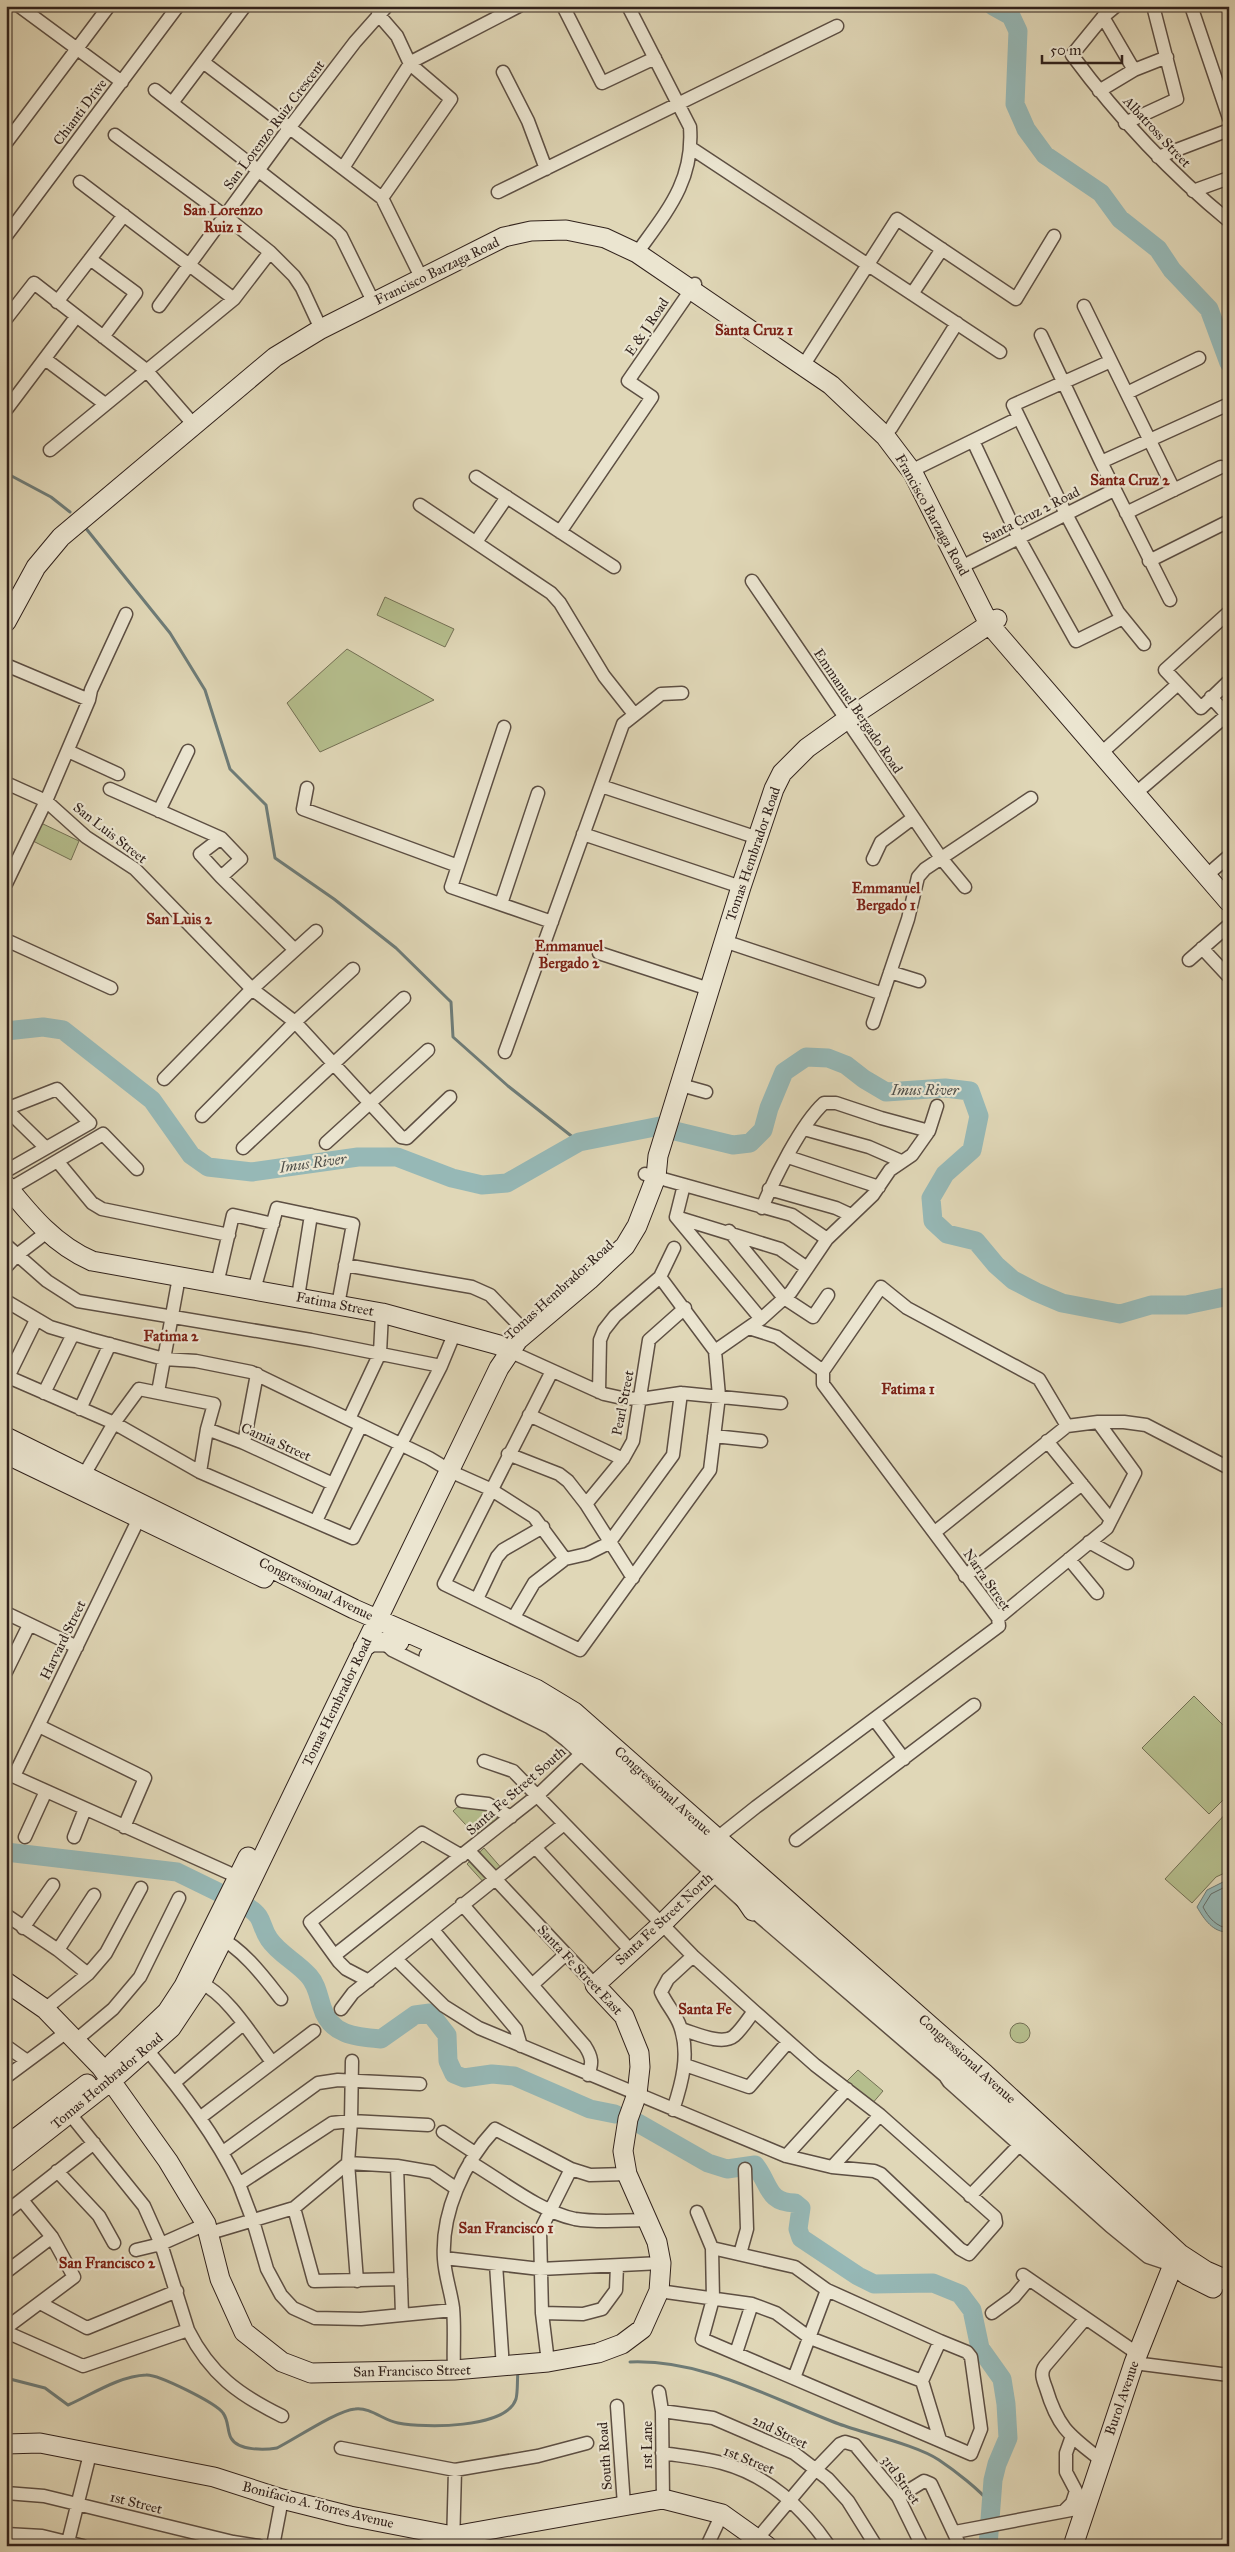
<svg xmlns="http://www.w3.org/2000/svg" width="1235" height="2552" font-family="'IM FELL Great Primer',serif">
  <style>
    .green { fill: #b5be8d; stroke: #737054 }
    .water { fill: #96b8b6; stroke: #6e7c78 }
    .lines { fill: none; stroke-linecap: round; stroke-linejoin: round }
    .shore { stroke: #646d69; stroke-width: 1 }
    .stream { stroke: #6e7c78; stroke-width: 3 }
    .river { stroke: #96b8b6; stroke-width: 19 }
    .street-casing { stroke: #5d4f43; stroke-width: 15 }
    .secondary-casing { stroke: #31221c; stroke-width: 21 }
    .street { stroke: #ebe5d0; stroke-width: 12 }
    .secondary { stroke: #ebe5d0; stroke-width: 19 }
    .labels { text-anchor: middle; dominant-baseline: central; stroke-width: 4.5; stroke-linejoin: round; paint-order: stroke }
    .street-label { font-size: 14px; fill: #31221c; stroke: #ebe5d0 }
    .neighbourhood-label { font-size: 15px; font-weight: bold; fill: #7a1f14; stroke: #ebe5d0 }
    .water-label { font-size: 15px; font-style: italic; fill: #4f4f4a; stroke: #ebe5d0 }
  </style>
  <rect width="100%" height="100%" fill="#e0d7b7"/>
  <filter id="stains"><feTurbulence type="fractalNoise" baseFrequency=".004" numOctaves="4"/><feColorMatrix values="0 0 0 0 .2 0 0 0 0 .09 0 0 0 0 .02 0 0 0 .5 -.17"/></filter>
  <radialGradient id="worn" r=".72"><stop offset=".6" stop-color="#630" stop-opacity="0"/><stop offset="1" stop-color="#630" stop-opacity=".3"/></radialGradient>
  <path class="green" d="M385,597l69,32 -9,18 -68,-32z
    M347,649l87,51 -114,52 -33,-49z
    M41,823l38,18 -8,19 -38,-19z
    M1194,1696l35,35v63l-20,20 -67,-66z
    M462,1803l25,5 11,12 -21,17 -24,-26z
    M1229,1810v61l-13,6 -24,26 -27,-24z
    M484,1848l19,22 -17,15 -19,-21z
    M1010 2033a10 10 0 1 1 20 0a10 10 0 1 1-20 0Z
    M858,2070l25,21 -12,14 -25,-23z"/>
  <path class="water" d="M1229,1879v53c-16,1 -25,-13 -32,-25l10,-17z"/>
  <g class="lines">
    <path class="shore" d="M1229,1885l-18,9 -8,13c5,10 14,21 26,21"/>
    <path class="stream" d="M6,473l45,24 19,15
      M84,526l86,107 35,57 25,79 36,36 9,53 59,41 62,49 55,54 2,35 55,49 71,56
      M630,2362c74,-3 142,37 209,62 27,10 78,21 100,36 15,10 41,30 52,44
      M6,2378l39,10 23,17c23,-10 51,-29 78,-30 12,-1 70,28 77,38 6,8 4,18 8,25 7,13 34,12 46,10 18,-9 61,-38 78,-39 16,-2 29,12 43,14 26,5 108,6 118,-24 2,-8 1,-19 2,-27"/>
    <path class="river" d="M993,6l18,10 7,15 -3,73 11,25 19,26 56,38 19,26 38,30 14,21 37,39 20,54
      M6,1031l37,-4 20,3 89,70 39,55 17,12 44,5 106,-15h39l55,21 30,7 25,-2 72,-41 81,-16
      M675,1131l58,14 17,-2 13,-13 6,-22 15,-36 22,-15 22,1 18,7 18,14 22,13 59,-4 25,3 9,25 -7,34 -27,24 -14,24 2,23 14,13 29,7 20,24 17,15 23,12 26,11 58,11 31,-9h35l43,-9
      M6,1852l171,20 41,20
      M249,1908c15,9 11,18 20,31 10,15 28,23 40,37 8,9 9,19 13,31 8,28 34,30 59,32l34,-24 15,-2 17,22 1,26 6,13 10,4 28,-4 22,2 76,33 25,5
      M638,2123l70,40 19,6 28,-4c15,19 12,38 40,38l6,5 -3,21 3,9 57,38 16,8 59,-1 27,11 12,16 8,38 22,31 4,25 2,34 -11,26 -4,16 -5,66"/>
    <defs>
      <path id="street" d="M19,6l103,76
        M563,6l39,77 53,-25
        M628,6l62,121c4,54 -23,84 -53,126
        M1116,6l-13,11 -31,38c46,62 97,117 157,166
        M1191,6l38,112
        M378,14l19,22 13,28 41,35 -69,99
        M1103,17l31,53
        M203,62l179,136 36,73
        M503,72l25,49 18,48
        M155,90l181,141 5,5 29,59
        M1099,91l35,-21 33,-13
        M172,103l73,-97
        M1125,123l52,-24 -24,-93
        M115,135l110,81 45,36 24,24 8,12 19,41
        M6,143l103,-137
        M691,148l309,204
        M1158,157l71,-27
        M343,168l68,-106 108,-56
        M80,182l154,117
        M1193,191l36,-13
        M498,192l339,-166
        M6,236l172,-230
        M90,259l46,34 -33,44
        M912,294l30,-45
        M57,302l67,-87
        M159,306l131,-179 65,-85 32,-36
        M1084,306l90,184
        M6,319l28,-36 112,87 48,55
        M1041,335l60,127 69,138
        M45,359l60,45
        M1111,361l-98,44 53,109 52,98 26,32
        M803,366l94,-147 119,80 38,-63
        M1127,393l72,-35
        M6,410l70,-93
        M891,428l66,-105
        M973,441l45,96 58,104 47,-23
        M50,450l184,-151 36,-47
        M1101,462l128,-58
        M919,467l100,-49
        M476,477l138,90
        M420,505l131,88 9,10 44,73 30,38
        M1126,513l95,-46
        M560,532l92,-135 -24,-16 67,-97
        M476,542l31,-45
        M1149,561l80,-40
        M961,567l153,-77
        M752,581l189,277 24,29
        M1229,612l-64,58 36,38 28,-27
        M6,665l83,35
        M1211,697l18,20
        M504,727l-53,160 101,35
        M1108,747l70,-63
        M68,751l50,23
        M6,783l40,18 40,36 49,32 117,120 43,33 106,115 6,1 43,-41
        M601,786l157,52
        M1143,787l84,-72
        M307,788l-4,21 155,57
        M110,789l111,49 20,21 -20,18
        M159,811l29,-60
        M583,834l158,53
        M221,838l-21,16 21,23 74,73
        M873,859l8,-17 32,-24
        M1206,876l23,-20
        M6,884l40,-83 43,-101 2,-10 35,-76
        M501,904l37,-111
        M6,940l105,48
        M724,941l159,53
        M1202,948l27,29
        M599,953l110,36
        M1189,960l40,-35
        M890,972l29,9
        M873,1023l35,-104 10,-42 7,-8 106,-71
        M505,1052l118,-328 38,-30 21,-1
        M164,1079l88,-90 64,-58
        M681,1085l25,7
        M6,1109l39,38
        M202,1116l93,-94 58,-53
        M804,1129l65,18 32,14
        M326,1143l102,-93
        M243,1148l161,-150
        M788,1157l91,30
        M58,1162l34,41 10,6 127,26
        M6,1171l84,-48 -33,-34 -51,20
        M645,1174l147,41 35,24
        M684,1185l-8,32 85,102
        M769,1189l67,19 15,7
        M6,1191l97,-57 34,35
        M762,1208c12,-29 39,-84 62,-105h12l45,15 48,13
        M676,1217l104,32 27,19
        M729,1231l55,67 29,19 15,-22
        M6,1245l41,36 31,20 233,39 130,26
        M345,1265l127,22 18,8 28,29
        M6,1267l11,-12 30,-23
        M217,1284l16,-69 40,9
        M254,1290l23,-82 76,16 -15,81
        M298,1297l13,-82
        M6,1301l44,26 40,12 74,20 32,2 55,11 178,86 25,15 36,16 44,28 31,42
        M749,1328l28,9 46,34
        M509,1351l95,43 18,4 19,1 40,-6 100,10
        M715,1351l46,-32 30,-27 36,-53 46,-44 17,-25 22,-15 17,-24 8,-25
        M552,1371l-108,213 136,66 130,-180 9,-74 -4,-45 -55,-74
        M6,1376l108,47 86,49 153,66 88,-172 14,-34
        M8,1377l28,-57
        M158,1392l21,-115
        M599,1392l1,-52 4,-10 11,-14 45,-39 14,-29
        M44,1393l29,-59
        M80,1409l30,-65
        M529,1415l94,44
        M349,1419l31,-66 2,-40
        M207,1429l37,14 89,41
        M714,1436l47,5
        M1047,1441l64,79
        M244,1443l13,-69
        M508,1454l51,20 9,7 18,23 47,74
        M84,1475l30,-52 25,-34 75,15 -7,25 -7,43
        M586,1504l37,-45 10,-18 16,-101 36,-32
        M316,1521l45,-96
        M935,1532l132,-106
        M1089,1542l38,21
        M1069,1559l28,34
        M965,1576l117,-92
        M477,1599l20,-42 6,-7 40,-23
        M6,1613l71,34
        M514,1617l20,-34 31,-24 22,-5 22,-11 64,-88 8,-62
        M998,1618l109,-90 28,-55 -37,-51
        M382,1641l10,9 157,77 17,13 187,171 192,165 4,6 161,144 38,31 15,5
        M6,1672l23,-47
        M874,1719l30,40
        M39,1726l106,52 -21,49
        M484,1761l29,10 180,185 61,55c-6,8 -12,18 -20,25 -12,10 -39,-3 -53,-7
        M6,1773l223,100
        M14,1776l128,-264
        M462,1801l26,3 23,13
        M25,1837l21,-46
        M74,1837l11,-28
        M796,1840l178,-135
        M712,1842l44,-35 243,-181 -1,-8 -175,-234v-13l58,-84 26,21 132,71 28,47 31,-4h26l22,3 83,43
        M535,1847l96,104
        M469,1851l126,134
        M462,1904l123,142c7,11 8,17 3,29
        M6,1915l52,35 30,24
        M23,1928l30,-43
        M433,1930l83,99 5,17
        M217,1936c27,14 46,40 64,63
        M58,1950l36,-55
        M335,1955l203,-160 44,-42
        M396,1959l48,47 35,22 307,128 46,11 42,4 7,3 79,75 9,5 27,-31 -1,-6 -115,-102 -65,-50 -61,-54
        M369,1981l-23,-12 -7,-7 -29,-40 112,-89 40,23
        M201,1983c27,12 53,56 71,79
        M532,1985l34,-31
        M45,2009l43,-35 18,-21 35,-65
        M341,2009l12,-16 211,-169
        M76,2040l37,-31 27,-32 39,-79
        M6,2046l21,15
        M148,2051c35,42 67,84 91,133
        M352,2061l-1,60 -3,42 9,118
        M685,2065l64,22 39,-45
        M6,2077l62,-46
        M175,2082l68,-58
        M673,2110c9,-27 17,-56 7,-84 -4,-12 -14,-22 -19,-34l7,-13 25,-23
        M201,2117l113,-86
        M428,2125l-77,-4 -19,2 -93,61 14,37 14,48 14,26 12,13 22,10 46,1 92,-9
        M443,2132l32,21
        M223,2152l95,-69 20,-3 82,4
        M786,2156l61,-67
        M470,2162c31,18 70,50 105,57 24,4 49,1 73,1
        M397,2166l5,148
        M832,2167l48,-52
        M57,2171l42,45 15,27
        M970,2196l56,-58
        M294,2208l20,73 87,-2
        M6,2212l88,-69
        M697,2212l15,36 1,51 -11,40 269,115 10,-25 -10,-72 -4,-5 -27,-11
        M210,2233l84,-25 54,-45 49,3 35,6 25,17
        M136,2250l25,-6 45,-20
        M740,2254l7,-25 -2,-60
        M444,2258l96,11 121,-6
        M496,2264l7,104
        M6,2272l46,-35
        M1023,2275l115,79
        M659,2291l93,13 24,9 34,25 112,43 18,-40 -113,-51 -32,-23 -83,-19
        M40,2303l47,25 90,-37
        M542,2313l41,1 19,-5 14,-19 1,-24
        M992,2313l22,-16 15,-18
        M1085,2319l-40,47c-5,7 -2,14 1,22 12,40 23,47 55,72
        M6,2328l68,-51 -22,-40 -30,-37
        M188,2330c22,44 51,65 94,86
        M6,2332l77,34 105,-36 -27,-86 -17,-38 -74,-92
        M736,2353l16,-49
        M548,2362l-6,-49 -2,-82 31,-62
        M1134,2363l95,12
        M454,2370c-1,-20 1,-41 -1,-62 -2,-16 -8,-32 -9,-49 -3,-46 20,-97 51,-130l76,40 19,6 37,-1
        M794,2378l33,-88
        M922,2381l18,59
        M659,2392l3,19 1,88
        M617,2406l7,99
        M662,2411l51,7 81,35 34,26 20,22 28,45
        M341,2448l114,22 83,-14 49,-13
        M662,2453c20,3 41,5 60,10 45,12 81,45 107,83
        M6,2493l38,3 189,46 26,4
        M898,2497l26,-16 7,3 29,62
        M1064,2511l8,-8 4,-12 -10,-19v-19l6,-17
        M955,2532l132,-25
        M6,2534l36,2 41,10
        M758,2538l58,-69 24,-25 5,-2 10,3 43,52 24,49
        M67,2546l23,-92
        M273,2546l9,-47
        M453,2546l2,-76
        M707,2546l15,-32"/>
      <path id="secondary" d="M6,622l30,-55 25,-30 214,-180 46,-28 183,-92 27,-6 35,-1 39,8 32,15 194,132 54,51 28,37 76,151 240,278
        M6,1185c25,31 49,60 86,76l290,52 117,32 10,6
        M6,1437l348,172 182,80 38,23 411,362 195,180 26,17 23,10
        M6,1454l258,124
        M363,1648l8,-6h28
        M429,1656l101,47 33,19 592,528 32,25 26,13
        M736,1886l17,25
        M6,1982l39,27 56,58 67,94 38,63 14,55 24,53 38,30 29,11 143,-3 94,-8 50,-9 24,-9 20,-15 17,-38 2,-28 -4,-21 -30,-68 -4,-23 5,-32 9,-25 3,-27 -1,-14 -15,-37 -29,-31 68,-62 67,-67
        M113,2063l54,-51 17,-26 64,-129
        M6,2146l81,-62
        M6,2163l111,-87 54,-48 30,-45 22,-44 276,-571 19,-28 71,-60 36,-34 12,-20 19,-49 2,-21 83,-269 33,-98 8,-16 25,-25 39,-28 151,-101
        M6,2444l34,-1 174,34 68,22 68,17 103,20 210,-37 59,15 45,32
        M1073,2546l61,-183 39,-98 7,-10"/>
    </defs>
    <use href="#street" class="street-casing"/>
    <use href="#secondary" class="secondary-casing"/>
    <use href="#street" class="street"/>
    <use href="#secondary" class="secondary"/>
  </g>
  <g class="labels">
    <g class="street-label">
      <text transform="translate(80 112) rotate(-53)">Chianti Drive</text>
      <text transform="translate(274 125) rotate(-53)">San Lorenzo Ruiz Crescent</text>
      <text transform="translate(1157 132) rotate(47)">Albatross Street</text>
      <text transform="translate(437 271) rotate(-26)">Francisco Barzaga Road</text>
      <text transform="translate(647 327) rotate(-56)">E &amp; J Road</text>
      <text transform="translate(932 515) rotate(61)">Francisco Barzaga Road</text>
      <text transform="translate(1031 515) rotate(-27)">Santa Cruz 2 Road</text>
      <text transform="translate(858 711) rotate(56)">Emmanuel Bergado Road</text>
      <text transform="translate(110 833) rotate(38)">San Luis Street</text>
      <text transform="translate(753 854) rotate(-71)">Tomas Hembrador Road</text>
      <text transform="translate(559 1290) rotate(-42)">Tomas Hembrador Road</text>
      <text transform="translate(335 1304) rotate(11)">Fatima Street</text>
      <text transform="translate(623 1403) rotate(-79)">Pearl Street</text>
      <text transform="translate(276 1442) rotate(24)">Camia Street</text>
      <text transform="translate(987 1580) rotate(55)">Narra Street</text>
      <text transform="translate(316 1589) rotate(26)">Congressional Avenue</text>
      <text transform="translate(63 1640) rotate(-64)">Harvard Street</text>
      <text transform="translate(337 1702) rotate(-64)">Tomas Hembrador Road</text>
      <text transform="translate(516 1791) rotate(-41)">Santa Fe Street South</text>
      <text transform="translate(663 1791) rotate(42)">Congressional Avenue</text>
      <text transform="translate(664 1919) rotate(-43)">Santa Fe Street North</text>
      <text transform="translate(580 1970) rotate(47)">Santa Fe Street East</text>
      <text transform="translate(967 2059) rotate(42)">Congressional Avenue</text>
      <text transform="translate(107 2081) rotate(-40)">Tomas Hembrador Road</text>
      <text transform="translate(412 2371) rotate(-1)">San Francisco Street</text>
      <text transform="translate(1122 2398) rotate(-71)">Burol Avenue</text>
      <text transform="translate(780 2432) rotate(26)">2nd Street</text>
      <text transform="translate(647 2445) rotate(-90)">1st Lane</text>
      <text transform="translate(605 2456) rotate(-94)">South Road</text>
      <text transform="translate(749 2460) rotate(22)">1st Street</text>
      <text transform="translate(901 2480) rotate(55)">3rd Street</text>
      <text transform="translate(136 2503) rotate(14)">1st Street</text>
      <text transform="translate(318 2505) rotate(14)">Bonifacio A. Torres Avenue</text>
    </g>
    <g class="neighbourhood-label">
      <text x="223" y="210">San Lorenzo<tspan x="223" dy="17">Ruiz 1</tspan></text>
      <text x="754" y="330">Santa Cruz 1</text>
      <text x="1130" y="480">Santa Cruz 2</text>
      <text x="886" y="888">Emmanuel<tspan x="886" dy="17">Bergado 1</tspan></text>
      <text x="179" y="919">San Luis 2</text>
      <text x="569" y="946">Emmanuel<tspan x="569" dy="17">Bergado 2</tspan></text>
      <text x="171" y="1336">Fatima 2</text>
      <text x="908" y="1389">Fatima 1</text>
      <text x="705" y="2009">Santa Fe</text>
      <text x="506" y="2228">San Francisco 1</text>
      <text x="107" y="2263">San Francisco 2</text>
    </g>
    <g class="water-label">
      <text x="925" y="1090">Imus River</text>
      <text transform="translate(313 1163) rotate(-8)">Imus River</text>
    </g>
  </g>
  <rect width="1235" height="2552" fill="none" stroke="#e0d7b7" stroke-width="25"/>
  <rect x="8" y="8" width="1220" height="2537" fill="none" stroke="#31221c" stroke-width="2.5"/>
  <rect x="12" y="12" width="1210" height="2527" fill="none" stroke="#31221c"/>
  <path d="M1042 55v8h80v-8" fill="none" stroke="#31221c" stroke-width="2.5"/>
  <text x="1050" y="55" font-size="15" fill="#31221c" stroke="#ebe5d0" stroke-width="4" paint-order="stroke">50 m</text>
  <rect width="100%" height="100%" filter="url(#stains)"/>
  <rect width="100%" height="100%" fill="url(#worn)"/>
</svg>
